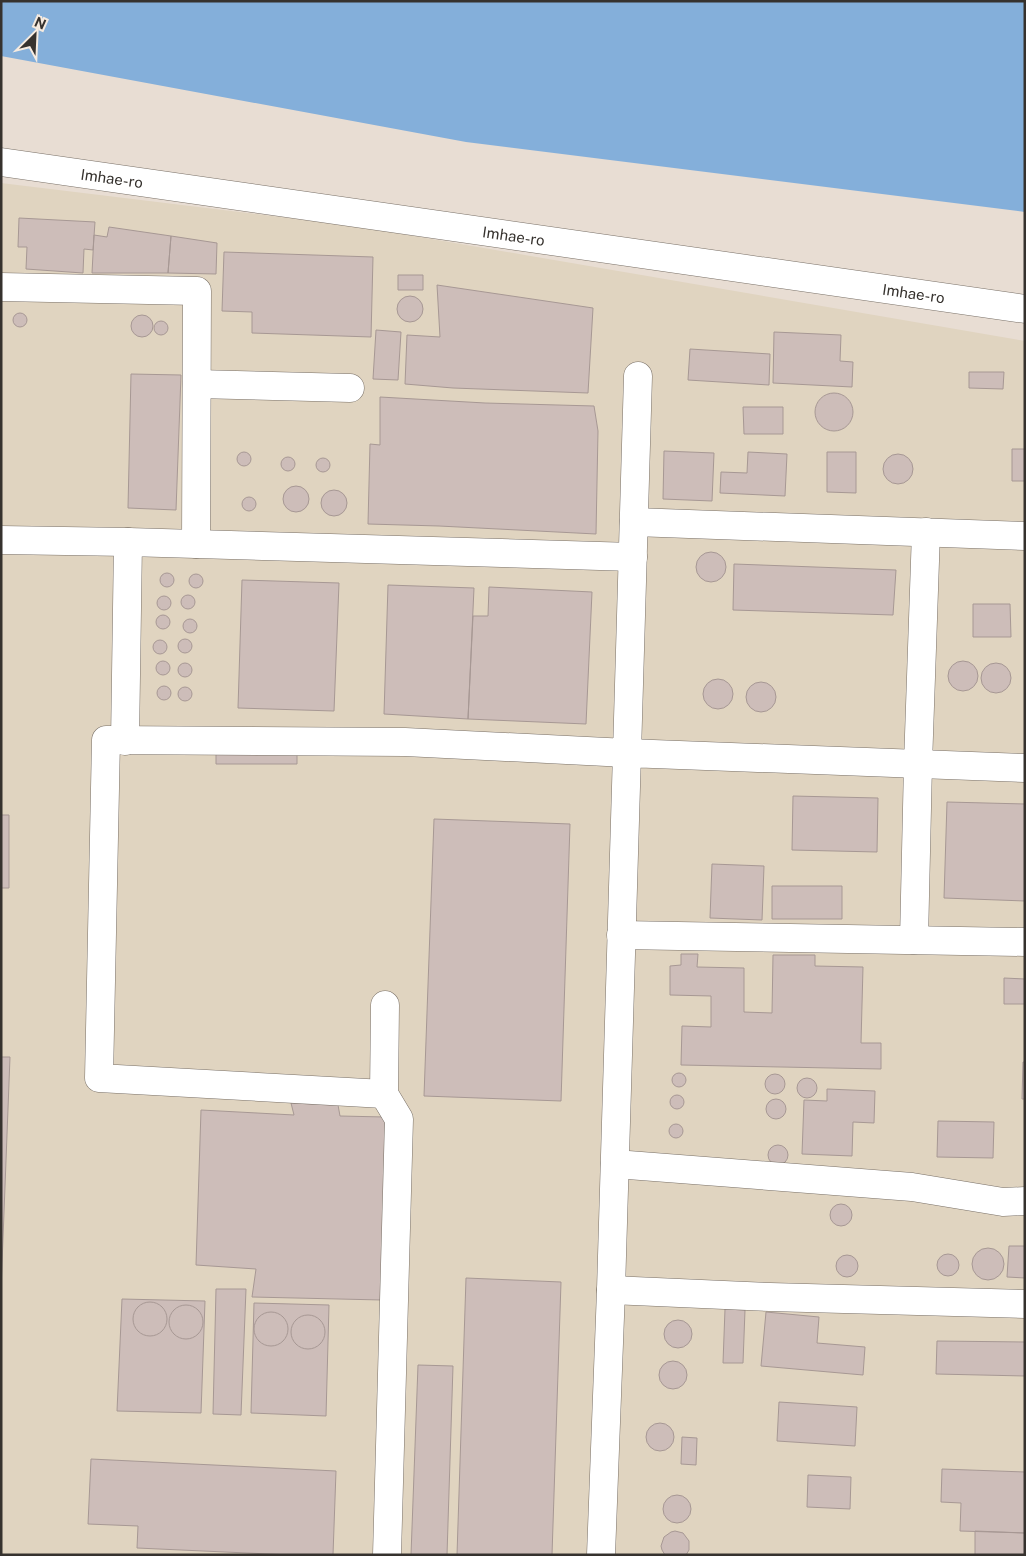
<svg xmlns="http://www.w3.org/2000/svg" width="1026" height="1556" font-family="'Public Sans',sans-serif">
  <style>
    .industrial { fill: #e0d4c0 }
    .water { fill: #84afda }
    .building { fill: #cdbdb9; stroke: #a79894 }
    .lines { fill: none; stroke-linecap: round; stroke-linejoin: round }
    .minor-casing { stroke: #797067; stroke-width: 29 }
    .minor { stroke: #fff; stroke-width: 28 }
    .labels { text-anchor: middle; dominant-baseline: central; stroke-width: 4.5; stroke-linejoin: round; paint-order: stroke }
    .street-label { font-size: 15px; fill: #36322e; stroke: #f6ebe0 }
  </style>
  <rect width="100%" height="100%" fill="#e8ddd3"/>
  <path class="industrial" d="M1,183l361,44 663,114v1214h-1024z"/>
  <path class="water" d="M1,1h1024v211l-559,-70 -465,-86z"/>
  <path class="building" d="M19,218l76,4 -2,28 -9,-1 -1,24 -57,-4 1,-22h-9z
    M109,227l62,9 -3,37h-76l2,-38 13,2z
    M171,236l46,7 -1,31 -48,-1z
    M224,252l149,5 -2,80 -119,-4v-21l-30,-1z
    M398,275h25v15h-25z
    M437,285l156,23 -5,85 -135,-5 -48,-4 2,-49 33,2z
    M397 309a13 13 0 1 1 26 0a13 13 0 1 1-26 0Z
    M13 320a7 7 0 1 1 14 0a7 7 0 1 1-14 0Z
    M131 326a11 11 0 1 1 22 0a11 11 0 1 1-22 0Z
    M154 328a7 7 0 1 1 14 0a7 7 0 1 1-14 0Z
    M376,330l25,2 -3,48 -25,-1z
    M774,332l67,3 -1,26 13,1 -1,25 -79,-4z
    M690,349l80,5 -1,31 -81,-5z
    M969,372h35l-1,17 -34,-1z
    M131,374l50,1 -5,135 -48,-2z
    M815 412a19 19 0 1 1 38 0a19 19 0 1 1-38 0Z
    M380,397l105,6 109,3 4,25 -2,103 -157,-8 -71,-2 2,-80 10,1z
    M743,407h40v27h-39z
    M1012,449h13v32h-13z
    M664,451l50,2 -2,48 -49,-2z
    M748,452l39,2 -2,42 -65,-3 1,-21 26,1z
    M827,452h29v41l-29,-1z
    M237 459a7 7 0 1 1 14 0a7 7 0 1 1-14 0Z
    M883 469a15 15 0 1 1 30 0a15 15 0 1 1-30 0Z
    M281 464a7 7 0 1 1 14 0a7 7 0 1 1-14 0Z
    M316 465a7 7 0 1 1 14 0a7 7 0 1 1-14 0Z
    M283 499a13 13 0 1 1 26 0a13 13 0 1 1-26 0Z
    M321 503a13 13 0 1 1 26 0a13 13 0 1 1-26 0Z
    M242 504a7 7 0 1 1 14 0a7 7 0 1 1-14 0Z
    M696 567a15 15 0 1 1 30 0a15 15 0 1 1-30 0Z
    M734,564l162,6 -3,45 -160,-5z
    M160 580a7 7 0 1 1 14 0a7 7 0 1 1-14 0Z
    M189 581a7 7 0 1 1 14 0a7 7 0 1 1-14 0Z
    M242,580l97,3 -5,128 -96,-3z
    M388,585l86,3 -6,131 -84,-5z
    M489,587l103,5 -6,132 -118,-5 5,-103h15z
    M181 602a7 7 0 1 1 14 0a7 7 0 1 1-14 0Z
    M157 603a7 7 0 1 1 14 0a7 7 0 1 1-14 0Z
    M973,604h37l1,33h-38z
    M156 622a7 7 0 1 1 14 0a7 7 0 1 1-14 0Z
    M183 626a7 7 0 1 1 14 0a7 7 0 1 1-14 0Z
    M178 646a7 7 0 1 1 14 0a7 7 0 1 1-14 0Z
    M153 647a7 7 0 1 1 14 0a7 7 0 1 1-14 0Z
    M948 676a15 15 0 1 1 30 0a15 15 0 1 1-30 0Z
    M156 668a7 7 0 1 1 14 0a7 7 0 1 1-14 0Z
    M981 678a15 15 0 1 1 30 0a15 15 0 1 1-30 0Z
    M178 670a7 7 0 1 1 14 0a7 7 0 1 1-14 0Z
    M703 694a15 15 0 1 1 30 0a15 15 0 1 1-30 0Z
    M746 697a15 15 0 1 1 30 0a15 15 0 1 1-30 0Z
    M157 693a7 7 0 1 1 14 0a7 7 0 1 1-14 0Z
    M178 694a7 7 0 1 1 14 0a7 7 0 1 1-14 0Z
    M216,742l81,1v21h-81z
    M793,796l85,2 -1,54 -85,-2z
    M947,802l78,2v97l-81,-3z
    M1,815h8v73h-8z
    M434,819l136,5 -9,277 -137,-5z
    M712,864l52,2 -2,54 -52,-2z
    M772,886h70v33h-70z
    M681,954h17l-1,13 47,1v44l28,1 1,-58h42v11l48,1 -2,76h20v26l-200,-4 1,-39 29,1v-31l-41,-1v-29l11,-1z
    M1004,978l21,1v25h-21z
    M1,1057h9l-9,233z
    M1023,1062h2v37h-3z
    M672 1080a7 7 0 1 1 14 0a7 7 0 1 1-14 0Z
    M765 1084a10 10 0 1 1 20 0a10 10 0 1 1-20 0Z
    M797 1088a10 10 0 1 1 20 0a10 10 0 1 1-20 0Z
    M827,1089l48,2 -1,32 -21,-1 -1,34 -50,-2 2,-54 23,1z
    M670 1102a7 7 0 1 1 14 0a7 7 0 1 1-14 0Z
    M766 1109a10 10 0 1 1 20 0a10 10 0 1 1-20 0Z
    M291,1103l47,2 2,11 45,1 -3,183 -130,-3 4,-28 -60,-4 5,-155 93,5z
    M938,1121l56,1 -1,36 -56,-1z
    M669 1131a7 7 0 1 1 14 0a7 7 0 1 1-14 0Z
    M768 1155a10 10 0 1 1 20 0a10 10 0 1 1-20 0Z
    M830 1215a11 11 0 1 1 22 0a11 11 0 1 1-22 0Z
    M1009,1246h16v32l-18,-1z
    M972 1264a16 16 0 1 1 32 0a16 16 0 1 1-32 0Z
    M937 1265a11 11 0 1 1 22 0a11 11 0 1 1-22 0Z
    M836 1266a11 11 0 1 1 22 0a11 11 0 1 1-22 0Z
    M466,1278l95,4 -9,273h-95z
    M216,1289h30l-5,126 -28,-1z
    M122,1299l83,2 -4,112 -84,-2z
    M133 1319a17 17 0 1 1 34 0a17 17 0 1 1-34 0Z
    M254,1303l75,2 -3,111 -75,-3z
    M169 1322a17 17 0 1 1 34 0a17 17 0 1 1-34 0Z
    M725,1309l20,1 -2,53h-20z
    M766,1312l53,5 -2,26 48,4 -2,28 -102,-9z
    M254 1329a17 17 0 1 1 34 0a17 17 0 1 1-34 0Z
    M291 1332a17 17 0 1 1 34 0a17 17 0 1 1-34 0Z
    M664 1334a14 14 0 1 1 28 0a14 14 0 1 1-28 0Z
    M937,1341l88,1v34l-89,-2z
    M659 1375a14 14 0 1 1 28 0a14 14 0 1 1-28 0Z
    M418,1365l35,1 -6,189h-36z
    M779,1402l78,5 -2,39 -78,-5z
    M646 1437a14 14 0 1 1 28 0a14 14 0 1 1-28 0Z
    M682,1437l15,1 -1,27 -15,-1z
    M91,1459l245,12 -3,84h-42l-154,-7 1,-22 -50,-2z
    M942,1469l83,3v61l-65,-2 1,-28 -20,-1z
    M808,1475l43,2 -1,32 -43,-2z
    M663 1509a14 14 0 1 1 28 0a14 14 0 1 1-28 0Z
    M675,1531l8,2 6,8v9l-3,5h-21l-3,-5 -1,-4 3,-9 7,-5z
    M975,1531l50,2v22h-50z"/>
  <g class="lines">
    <defs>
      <g id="minor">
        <path id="s1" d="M1,162l1024,147"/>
        <path d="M1,287l196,4 -1,253"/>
        <path d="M197,384l153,4"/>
        <path d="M634,522l391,14"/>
        <path d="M1,540l127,2"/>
        <path d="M125,741l3,-199 505,15"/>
        <path d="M621,935l404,7"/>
        <path d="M914,940l4,-176 8,-232"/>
        <path d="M385,1005l-1,89 15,25 -12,436"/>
        <path d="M384,1094l-285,-16 7,-338 299,2 222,11 11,-377"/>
        <path d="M615,1164l297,23 91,15 22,-1"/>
        <path d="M611,1290l159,7 255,7"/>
        <path d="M601,1555l10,-265 16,-537 398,15"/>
      </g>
    </defs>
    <use href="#minor" class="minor-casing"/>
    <use href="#minor" class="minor"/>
  </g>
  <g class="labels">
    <g class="street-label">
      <text stroke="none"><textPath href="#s1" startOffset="112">Imhae-ro</textPath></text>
      <text stroke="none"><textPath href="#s1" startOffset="518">Imhae-ro</textPath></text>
      <text stroke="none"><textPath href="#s1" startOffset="922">Imhae-ro</textPath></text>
    </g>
  </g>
  <rect width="1026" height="1556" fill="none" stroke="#36322e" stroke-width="5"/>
  <g transform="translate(35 35) rotate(24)" stroke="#f6ebe0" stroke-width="4" paint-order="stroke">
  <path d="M0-4L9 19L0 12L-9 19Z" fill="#36322e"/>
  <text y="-8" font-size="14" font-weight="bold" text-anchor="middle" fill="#36322e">N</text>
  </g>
</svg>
